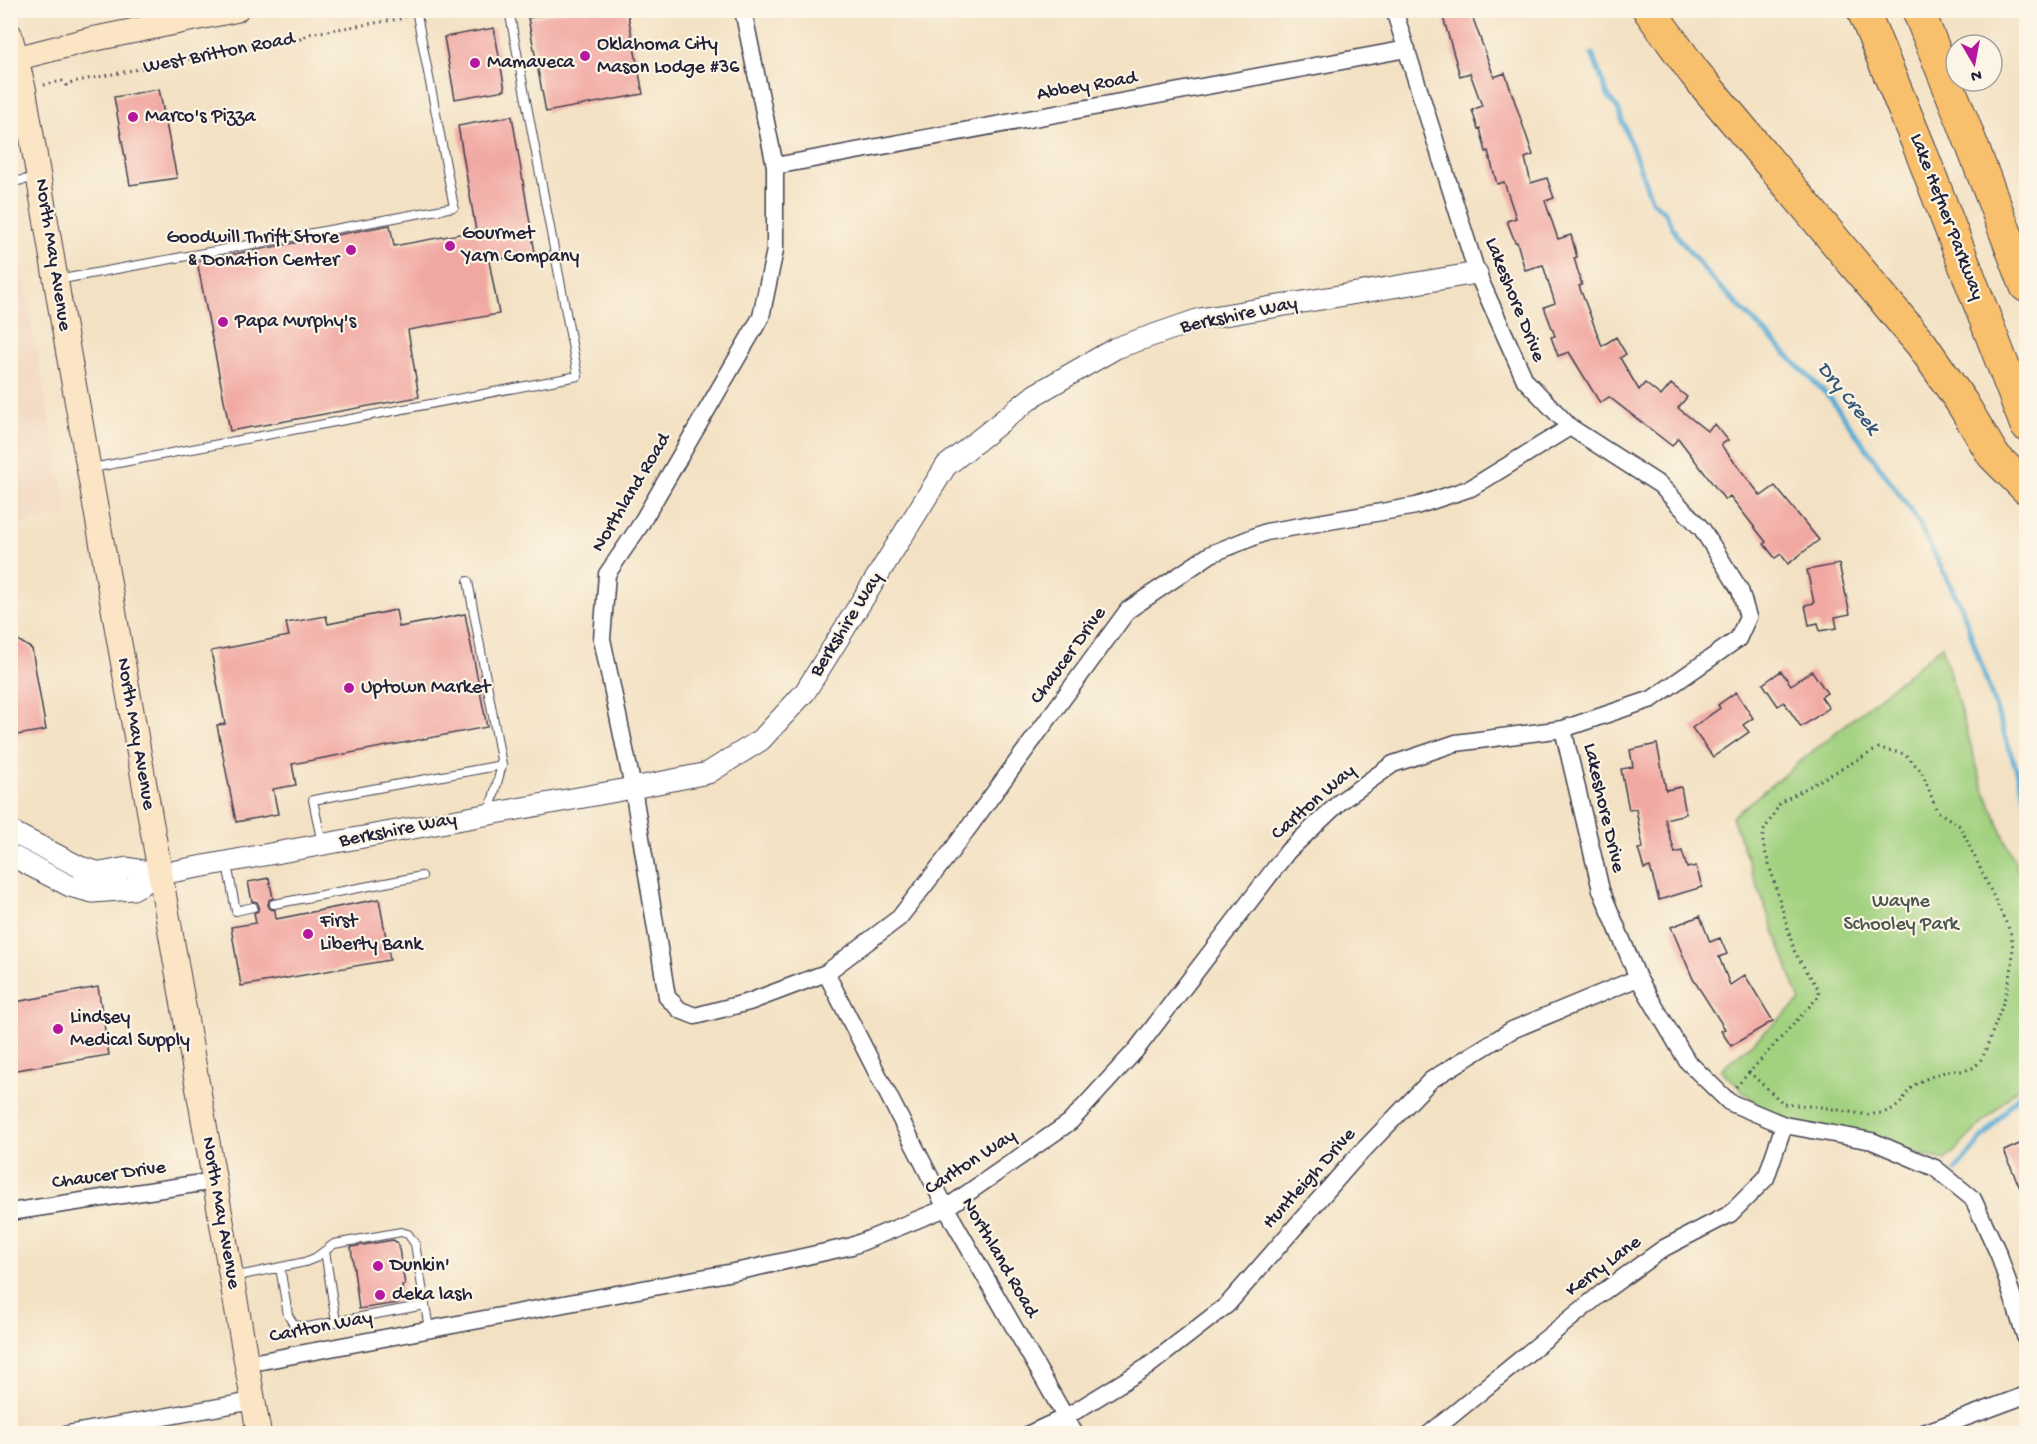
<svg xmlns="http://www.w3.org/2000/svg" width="2037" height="1444" font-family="'Gochi Hand',sans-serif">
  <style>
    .built { fill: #f1d5bd }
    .green { fill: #a2d180; stroke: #627a5e; stroke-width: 1.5 }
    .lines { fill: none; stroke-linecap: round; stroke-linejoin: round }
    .stream { stroke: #58abd4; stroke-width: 5 }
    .building { fill: #f1a8a3 }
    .service-casing { stroke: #413f4f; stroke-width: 10 }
    .minor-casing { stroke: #413f4f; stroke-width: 19 }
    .tertiary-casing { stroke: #413f4f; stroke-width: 23 }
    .secondary-casing { stroke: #413f4f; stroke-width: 26 }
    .motorway-casing { stroke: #413f4f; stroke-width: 34 }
    .path { stroke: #413f4f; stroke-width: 3; stroke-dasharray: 1.5 4.5; stroke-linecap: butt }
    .service { stroke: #fff; stroke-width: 8 }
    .minor { stroke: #fff; stroke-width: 16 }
    .tertiary { stroke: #fff; stroke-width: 21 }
    .secondary { stroke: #fce5c4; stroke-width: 24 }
    .motorway { stroke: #f8bf6c; stroke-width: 32 }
    .poi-dot { fill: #b5179e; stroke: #fcf5e5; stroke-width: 2 }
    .labels { text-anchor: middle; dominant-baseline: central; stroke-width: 4.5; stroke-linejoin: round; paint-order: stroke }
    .poi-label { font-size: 20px; fill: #22223b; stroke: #fcf5e5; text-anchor: start }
    .street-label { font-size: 20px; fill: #22223b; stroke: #fcf5e5 }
    .park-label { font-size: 20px; fill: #485750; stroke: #fcf5e5 }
    .water-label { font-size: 21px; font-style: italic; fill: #385978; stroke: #fcf5e5 }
  </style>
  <rect width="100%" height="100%" fill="#fcf5e5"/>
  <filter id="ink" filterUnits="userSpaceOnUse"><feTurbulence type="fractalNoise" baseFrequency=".0167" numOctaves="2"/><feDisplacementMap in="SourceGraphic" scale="12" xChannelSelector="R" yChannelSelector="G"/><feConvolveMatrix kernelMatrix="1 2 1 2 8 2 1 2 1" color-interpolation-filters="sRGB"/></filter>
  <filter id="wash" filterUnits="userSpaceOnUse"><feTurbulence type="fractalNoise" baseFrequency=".008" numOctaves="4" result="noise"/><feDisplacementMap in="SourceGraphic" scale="24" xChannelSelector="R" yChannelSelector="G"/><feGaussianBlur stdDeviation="1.35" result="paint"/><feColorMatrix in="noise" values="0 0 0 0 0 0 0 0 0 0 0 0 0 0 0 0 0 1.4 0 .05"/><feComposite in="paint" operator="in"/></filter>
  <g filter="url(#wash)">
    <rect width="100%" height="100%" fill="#f3e1c3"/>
    <path class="built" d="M11,215l57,300 -57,10h-1z"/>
    <path class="green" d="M1942,646l40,138 44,105v190l-80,81 -155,-34 -33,-21 -37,-35 79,-69 -68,-184z"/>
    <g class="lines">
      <path class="stream" d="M1592,54l16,42 10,13 34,92 13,11 12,24 34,42 120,121 84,117 47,92 64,190
        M1955,1171l71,-85"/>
    </g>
    <g id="blocks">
      <path class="building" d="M569,10h58l16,84 -97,18 -18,-94z
        M1441,10h29l24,67 11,-4 28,82 -8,3 6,25 16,-5 7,20 -9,3 13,38 13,-4 6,22 -3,1 8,27 -3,1 23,60 14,-9 10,17 -6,4 19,32 6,-7 16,13 10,-12 16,13 -9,11 29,23 8,-7 13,16 -7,5 40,51 14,-10 44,54 -31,24 -7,-10 -6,4 -11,-14 2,-2 -36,-46 -5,4 -47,-62 -6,8 -63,-49 -9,6 -31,-51 -11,4 -7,-19 4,-1 -11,-29 11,-4 -12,-38 -18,5 -8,-28h-2l-8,-21 9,-3 -12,-36 -7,2 -9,-33 -2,1 -6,-24 -2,1 -6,-19 10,-4 -12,-33 -10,3z
        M494,28l11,62 -50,9 -11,-62z
        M159,89l18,89 -47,7 -16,-88z
        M512,116l23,137 -46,8 10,53 -91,16 11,67 -189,34 -33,-170 193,-36 4,21 82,-15 -18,-105z
        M1839,564l11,50 -15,3 2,11 -17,3 -2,-8 -9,2 -4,-20 9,-2 -7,-33z
        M396,610l3,17 66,-13 22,113 -195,37 4,21 -23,4 5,25 -42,8 -19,-97 8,-1 -14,-73 78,-15 -3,-13 40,-7 2,8z
        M10,635l22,14 14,81 -29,5 -7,-5z
        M1781,671l10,14 21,-14 15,22 -6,4 8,11 -28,19 -17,-25 -6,4 -15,-22z
        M1736,692l17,26 -10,7 6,7 -36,25 -21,-29 28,-20 -2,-3z
        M1657,744l9,46 15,-3 5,27 -21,5 10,34 7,-2 5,17 9,-2 6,21 -43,13 -9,-33 -6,2 -6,-20 5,-1 -7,-39 -7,1 -8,-41 12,-2 -3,-17z
        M269,878l4,20 -4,2 -1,5 2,4 5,1 1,9 103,-20 11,61 -149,26 -10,-59 25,-4 -2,-10 4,-2 1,-5 -2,-4 -5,-1 -4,-19z
        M1700,916l10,26 10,-4 7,16 -8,3 11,28 15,-10 28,46 -42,25 -10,-15 4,-2 -32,-50 -22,-52z
        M98,987l11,68 -99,16v-68z
        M2026,1141v61l-22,-51z
        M393,1240l5,3 7,42h-3l1,11 -5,7 -39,6 -8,-62z"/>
    </g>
  </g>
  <g filter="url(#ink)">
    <use href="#blocks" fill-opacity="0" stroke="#413f4f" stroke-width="1.5"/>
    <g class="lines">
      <defs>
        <path id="service" d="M10,127l17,-2
          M10,182l26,-4
          M57,280l397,-73 -38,-197
          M92,468l486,-92 -69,-366
          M468,581l34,184 -13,48
          M322,844l-9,-44 189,-35
          M227,864l9,47 17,-4
          M274,904l148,-28
          M325,1251l11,71
          M280,1267l8,48 6,10 13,2 118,-22
          M233,1277l72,-15 10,-4 19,-14 67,-12 7,2 7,10 14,85"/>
        <path id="minor" d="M743,10l32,156v84l-14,67 -122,210 -32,47 -5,65 31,149 34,209 13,13 15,6 54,-14 77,-29 73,-55 51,-65 178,-243 83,-56 55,-22 150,-26 55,-18 99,-61
          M1394,10l83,263 48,107 45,47 90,58 42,44 38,61 8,27 -10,22 -86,60 -89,30 38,161 37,88 49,83 42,41 55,23 88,16 63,27 38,31 26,56 27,84
          M775,166l632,-117
          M826,973l120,235 129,226
          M10,1212l205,-31
          M246,1364l503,-95 103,-23 94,-38 124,-86 66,-72 152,-199 53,-50 52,-37 63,-21 107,-14
          M68,1434l185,-33
          M1029,1434l37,-17 81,-50 80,-62 124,-142 80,-83 81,-50 126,-52
          M1429,1434l174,-142 61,-44 66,-34 36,-36 18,-53
          M1921,1434l105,-39"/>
        <path id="tertiary" d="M10,831l70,36 21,6 26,-5 33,6 -27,15 -40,3 -23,-6 -60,-31
          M160,874l473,-86 75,-15 53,-33 44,-48 141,-226 90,-72 80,-46 84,-29 277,-46"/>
        <path id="secondary" d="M10,35l14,55 38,227 197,1117
          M10,60l74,-19 152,-31"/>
        <path id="motorway" d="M1649,10l45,62 228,273 40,58 31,52 33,33
          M1863,10l57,139 106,276
          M1918,10l45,112 63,164"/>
      </defs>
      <use href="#service" class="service-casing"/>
      <use href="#minor" class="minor-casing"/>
      <use href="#tertiary" class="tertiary-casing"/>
      <use href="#secondary" class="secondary-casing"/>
      <use href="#motorway" class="motorway-casing"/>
      <path class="path" d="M430,13l12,-3
        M44,85l18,-4 5,5 6,-4 136,-27c16,-1 30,-9 46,-10 22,-2 33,4 53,-11l97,-16
        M1736,1087l82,-90 1,-7 -24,-37 -32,-109v-12l18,-30 98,-54 26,6 17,18 15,39 23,15 50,105c11,40 -14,89 -27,126l-8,10 -11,4h-16l-13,4 -18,8 -8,7 -9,14 -8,6 -11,3 -14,2 -46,-8 -37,-3 -35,-32"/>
      <use href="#service" class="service"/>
      <use href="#minor" class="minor"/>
      <use href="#tertiary" class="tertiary"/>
      <use href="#secondary" class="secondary"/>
      <use href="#motorway" class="motorway"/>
    </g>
  </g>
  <g class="poi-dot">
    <circle cx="585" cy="56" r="6"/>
    <circle cx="475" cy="63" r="6"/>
    <circle cx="133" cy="117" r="6"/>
    <circle cx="450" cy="246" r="6"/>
    <circle cx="351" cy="250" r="6"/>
    <circle cx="223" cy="322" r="6"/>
    <circle cx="349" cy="688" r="6"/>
    <circle cx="308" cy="934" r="6"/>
    <circle cx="58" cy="1029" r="6"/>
    <circle cx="378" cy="1266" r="6"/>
    <circle cx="380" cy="1295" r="6"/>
  </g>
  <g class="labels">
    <g class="poi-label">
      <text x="597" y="45">Oklahoma City<tspan x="597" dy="23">Mason Lodge #36</tspan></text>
      <text x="487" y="63">Mamaveca</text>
      <text x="145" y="117">Marco's Pizza</text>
      <text x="462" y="234">Gourmet<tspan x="462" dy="23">Yarn Company</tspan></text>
      <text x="339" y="238" text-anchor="end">Goodwill Thrift Store<tspan x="339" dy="23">&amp; Donation Center</tspan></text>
      <text x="235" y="322">Papa Murphy's</text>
      <text x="361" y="688">Uptown Market</text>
      <text x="320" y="922">First<tspan x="320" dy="23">Liberty Bank</tspan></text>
      <text x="70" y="1018">Lindsey<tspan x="70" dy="23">Medical Supply</tspan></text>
      <text x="390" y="1266">Dunkin'</text>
      <text x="392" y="1295">deka lash</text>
    </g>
    <g class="street-label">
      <text transform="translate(219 54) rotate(-11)">West Britton Road</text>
      <text transform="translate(1087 87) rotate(-10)">Abbey Road</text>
      <text transform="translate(1946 217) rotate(69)">Lake Hefner Parkway</text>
      <text transform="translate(52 255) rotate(81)">North May Avenue</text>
      <text transform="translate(1514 300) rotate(68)">Lakeshore Drive</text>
      <text transform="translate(1239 316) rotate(-12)">Berkshire Way</text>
      <text transform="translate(632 493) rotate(-59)">Northland Road</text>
      <text transform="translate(847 625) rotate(-58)">Berkshire Way</text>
      <text transform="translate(1069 656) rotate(-54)">Chaucer Drive</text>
      <text transform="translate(135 734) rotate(80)">North May Avenue</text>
      <text transform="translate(1314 803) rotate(-41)">Carlton Way</text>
      <text transform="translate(1603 808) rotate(77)">Lakeshore Drive</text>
      <text transform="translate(398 831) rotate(-11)">Berkshire Way</text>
      <text transform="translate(971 1163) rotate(-33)">Carlton Way</text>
      <text transform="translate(109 1176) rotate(-8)">Chaucer Drive</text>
      <text transform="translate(1310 1179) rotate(-48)">Huntleigh Drive</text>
      <text transform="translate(220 1213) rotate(80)">North May Avenue</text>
      <text transform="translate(999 1258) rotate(60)">Northland Road</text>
      <text transform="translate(1604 1267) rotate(-37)">Kerry Lane</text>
      <text transform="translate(321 1328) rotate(-11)">Carlton Way</text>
    </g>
    <g class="park-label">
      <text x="1901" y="902">Wayne<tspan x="1901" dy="23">Schooley Park</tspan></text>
    </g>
    <g class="water-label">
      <text transform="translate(1847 399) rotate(51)">Dry Creek</text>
    </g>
  </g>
  <rect width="2037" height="1444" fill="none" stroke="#fcf5e5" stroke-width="36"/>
  <g transform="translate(1974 63) rotate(170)"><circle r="28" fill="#fcf5e5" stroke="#a5a1a1" stroke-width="1.5"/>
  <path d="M0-4.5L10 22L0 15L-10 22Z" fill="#b5179e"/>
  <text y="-9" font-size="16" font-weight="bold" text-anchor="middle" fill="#22223b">N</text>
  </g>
</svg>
